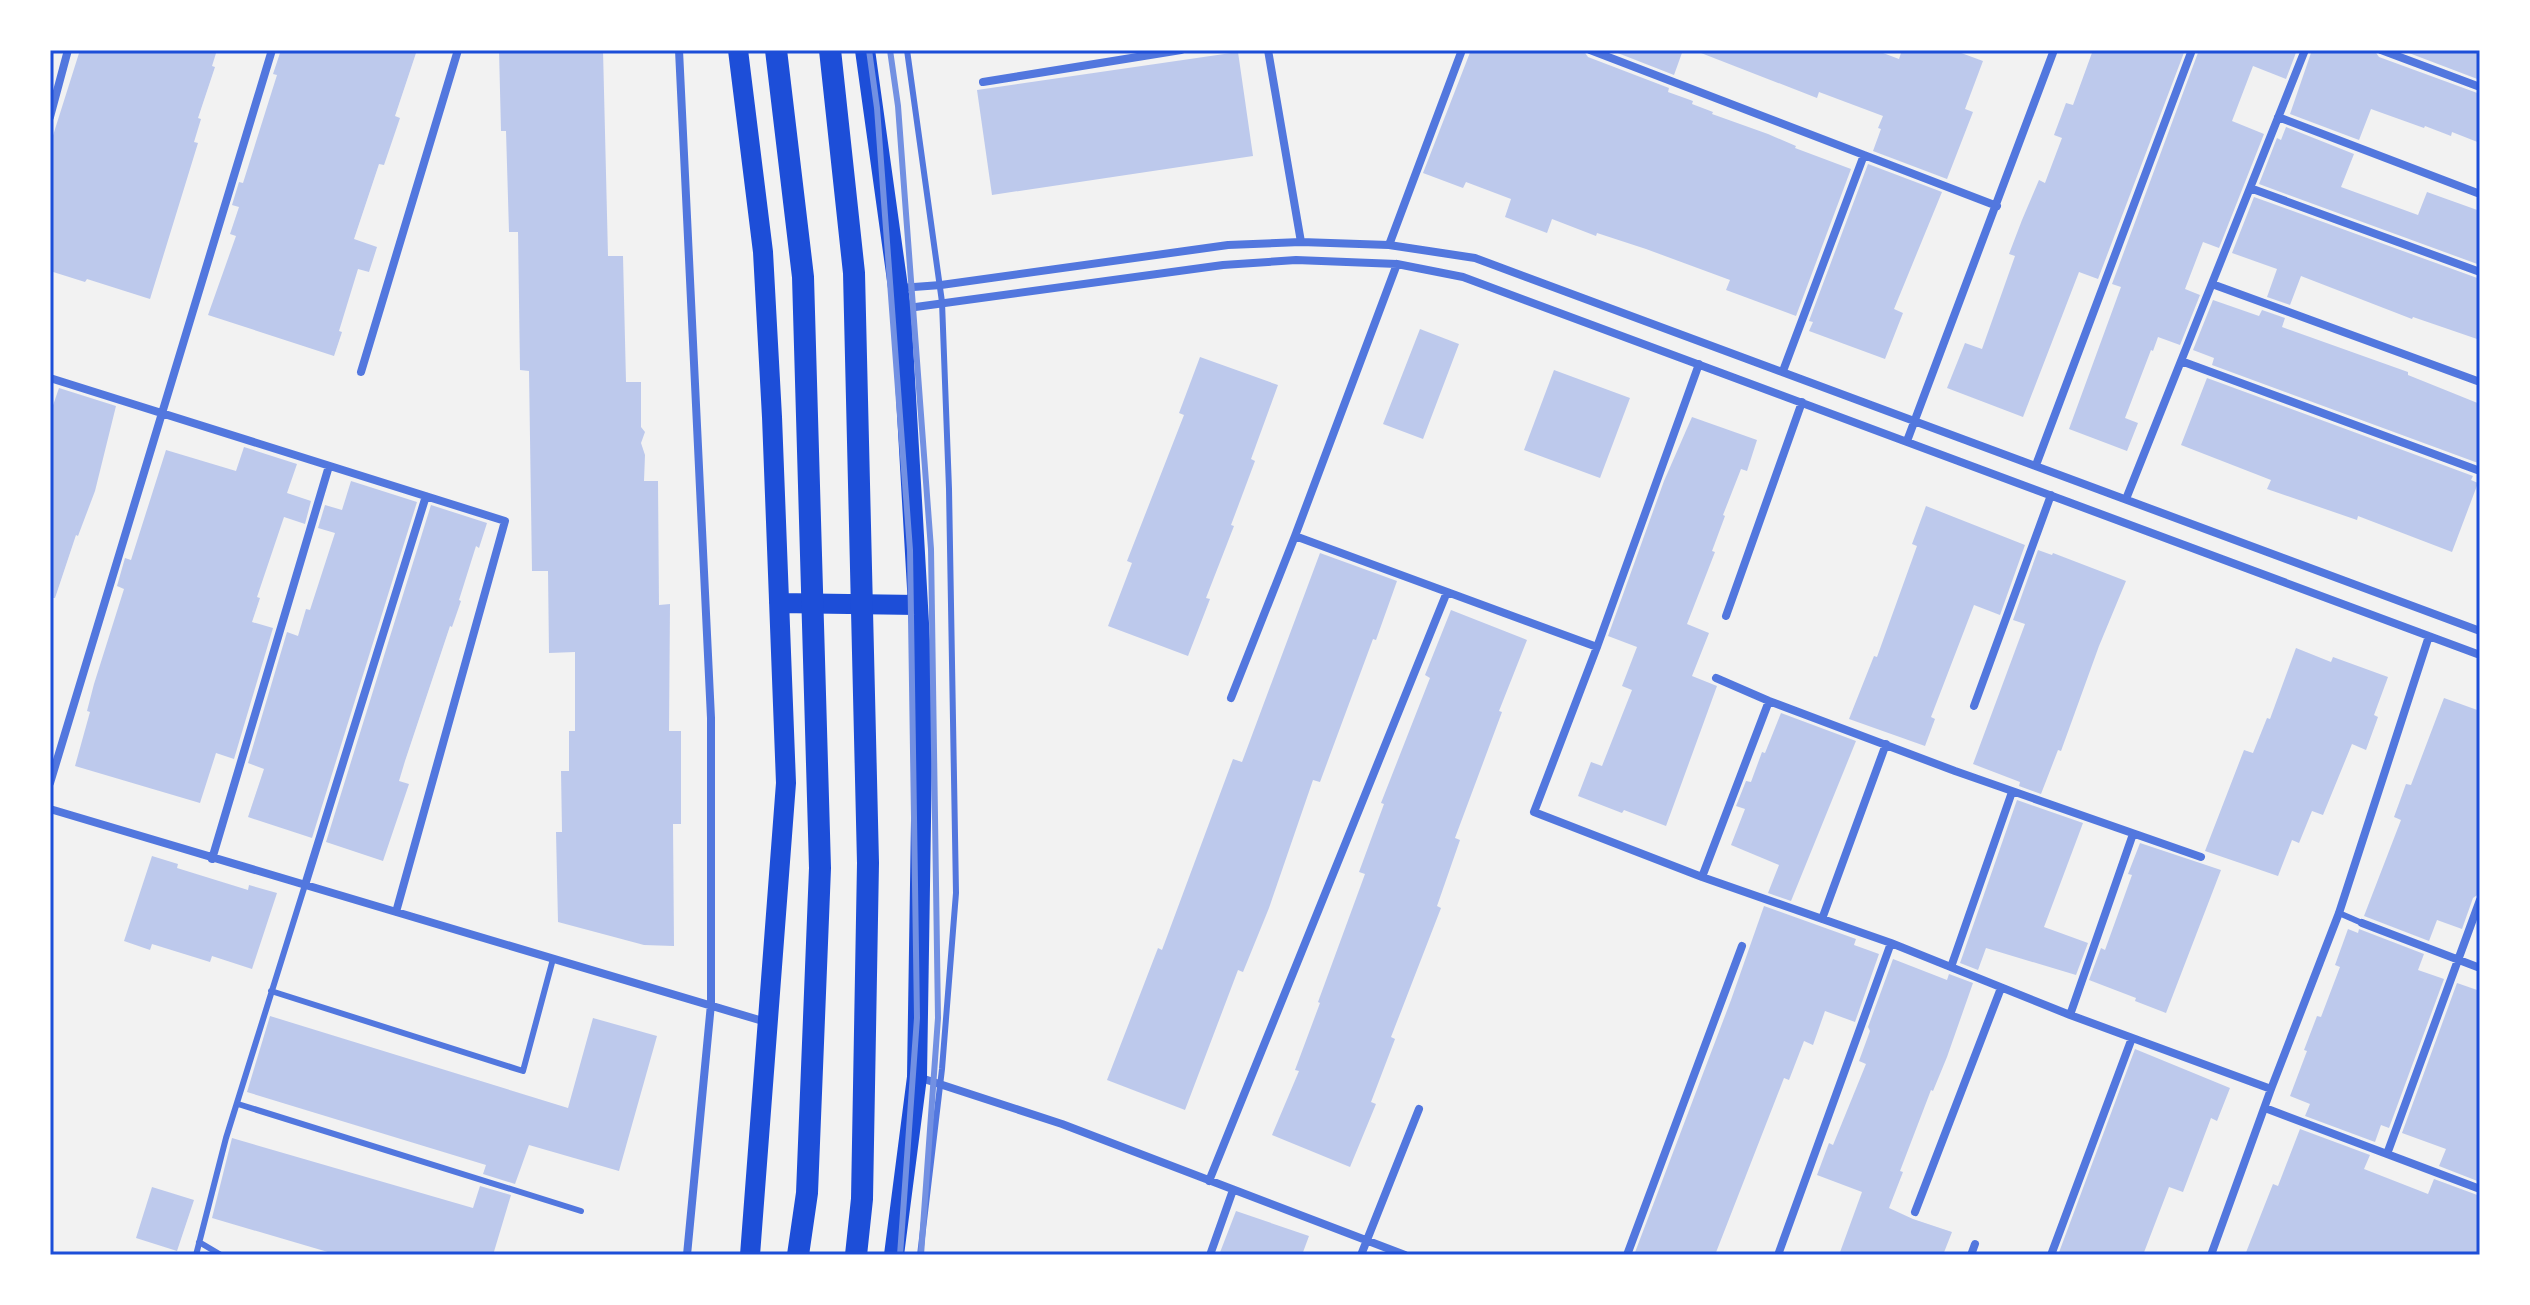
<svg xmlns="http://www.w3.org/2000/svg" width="2530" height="1305" font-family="Figtree,sans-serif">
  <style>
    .building { fill: #bdc9ec }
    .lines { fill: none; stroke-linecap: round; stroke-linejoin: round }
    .service { stroke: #5277de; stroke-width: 6 }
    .minor { stroke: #5277de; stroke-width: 8 }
    .primary { stroke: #1d4ed8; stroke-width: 20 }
    .trunk { stroke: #1d4ed8; stroke-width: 22 }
    .rail { stroke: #7290e2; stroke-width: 6 }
    .neatline { fill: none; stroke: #1d4ed8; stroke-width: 3 }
  </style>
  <rect width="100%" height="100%" fill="#f2f2f2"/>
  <path class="building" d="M80,50h137l-5,16 3,1 -17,51 3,1 -7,23 4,1 -48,156 -63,-20 -2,3 -35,-11v-126z
    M281,50h136l-22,66 5,2 -16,47 -5,-1 -25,75 23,8 -8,25 -11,-3 -19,62 3,1 -8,24 -126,-41 28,-79 -6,-2 9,-27 -7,-2 7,-23 4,1 34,-108 -4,-1z
    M499,50h104l5,206h15l3,126h15v45l4,5 -4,11 4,12 -1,26h14l1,124 11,-1 -1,127h12v93h-8l1,122 -30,-1 -86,-23 -2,-90h6l-1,-61h8v-40h6v-79l-26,1 -1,-82h-16l-3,-200 -9,-1 -2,-138h-9l-3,-101h-5z
    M1471,50h112l5,7 81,31 -1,4 25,9 -1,3 21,8 -1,2 56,20 28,12 -1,2 56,21 -55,147 -70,-26 4,-10 -84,-31 -49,-16 -1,3 -44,-17 -5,14 -42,-16 6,-18 -45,-17 -3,6 -40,-15z
    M1610,50h73l-9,25z
    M1702,50h173l24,9 3,-9h51l30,11 -18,48 8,3 -26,67 -74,-28 8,-22 -3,-1 5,-12 -64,-24 -2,6 -116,-45z
    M2093,50h92l-87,229 -19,-7 -56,145 -76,-29 18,-45 17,6 33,-93 -6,-2 13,-34 17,-40 6,3 17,-45 -8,-3 12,-32 7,2z
    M2199,50h98l-11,29 -33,-13 -21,55 32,13 -45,114 -16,-6 -18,47 15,6 -20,50 -22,-8 -5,14 -2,-1 -26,68 13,5 -11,28 -58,-22 52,-142 -9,-3z
    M2312,50h62l5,7 101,37v49l-28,-11 -1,4 -26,-10 -1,2 -53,-19 -12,31 -69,-26z
    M2401,50h79v30z
    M1238,52l15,104 -261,39 -15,-105z
    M2286,127l68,27 -13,33 77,28 9,-23 53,19v54l-221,-81 18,-46 4,2z
    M1868,164l74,28 -48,117 9,4 -18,46 -76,-28 4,-9 -4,-1z
    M2254,197l226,82v61l-67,-23 -1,2 -111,-43 -11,29 -23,-8 10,-28 -45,-16z
    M2213,300l46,16 3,-6 23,8 -3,9 126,45v3l72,29v53l-2,6 -266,-98 2,-7 -21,-8z
    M1420,329l39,15 -36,95 -40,-15z
    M1200,357l78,28 -27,74 4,2 -24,64 3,1 -28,72 4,1 -22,57 -80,-30 24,-63 -5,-2 57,-146 -5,-2z
    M1554,370l76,28 -30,80 -76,-28z
    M2207,378l266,98 -2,4 7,3 -26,69 -94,-36 -1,4 -90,-31 4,-9 -90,-35z
    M59,388l57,18 -21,85 -17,45 -2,-1 -21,63h-5v-184z
    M1692,417l65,23 -10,31 -6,-2 -18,46 2,1 -13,35 3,1 -28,72 22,9 -17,43 25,10 -51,140 -42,-16 -2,3 -44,-17 13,-34 11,4 30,-76 -10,-4 15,-39 -29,-11 56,-155z
    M244,447l53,17 -10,29 24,8 -6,23 -21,-7 -27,80 3,1 -8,24 21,6 -39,131 -18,-6 -16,50 -125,-37 15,-54 -3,-1 7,-27 30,-95 -7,-3 8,-28 6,2 35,-110 70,21z
    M351,481l66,21 -105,336 -64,-21 16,-48 -16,-6 39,-131 11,4 8,-27 4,1 25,-77 -17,-5 7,-23 17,5z
    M431,505l56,18 -8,25 -3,-2 -17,54 2,1 -9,26 -2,-1 -45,135 -6,20 10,3 -26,77 -57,-19z
    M1926,506l99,39 -25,70 -26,-10 -43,112 4,2 -10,27 -76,-27 25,-63 3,1 40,-111 -5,-2z
    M2038,550l14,5 1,-2 73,28 -27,65 -38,105 -3,-1 -17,44 -22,-8 1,-4 -47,-18 52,-140 -12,-4z
    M1320,553l77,28 -21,59 -3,-1 -53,143 -7,-2 -44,128 -26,64 -5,-2 -53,140 -78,-30 51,-132 4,2 71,-191 9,3z
    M1451,610l76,30 -28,71 3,1 -47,126 5,2 -23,66 4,2 -50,129 4,2 -24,63 5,2 -26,63 -78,-32 27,-64 -4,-1 25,-67 -2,-1 47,-128 -6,-2 25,-68 -3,-1 49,-125 -5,-3z
    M2296,648l35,14 2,-5 55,20 -14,38 4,2 -12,33 -14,-6 -29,71 -11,-4 -13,32 -7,-3 -14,36 -73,-25 39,-101 9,3 14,-35 3,1z
    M2444,698l36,13v182l-7,5 -11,31 -25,-9 -8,21 -65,-25 37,-96 -7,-3 12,-33 5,1z
    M1781,713l75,28 -65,160 -23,-8 11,-28 -48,-20 14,-36 -9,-3 10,-25 5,1 11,-30 3,1z
    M2017,800l66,23 -39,104 44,16 -12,32 -90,-27 -8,22 -18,-7z
    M2140,843l81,27 -55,143 -31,-12 1,-3 -47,-18 12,-32 4,2 27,-75 -4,-1z
    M152,856l26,8 -1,4 71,22 1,-5 28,8 -25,76 -40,-13 -2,6 -58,-18 -2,6 -26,-9z
    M1764,906l92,33 -2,6 25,9 -24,68 -30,-11 -12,34 -9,-4 -15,39 -5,-2 -69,177h-81l97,-255z
    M2348,929l10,4 1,-4 65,25 -6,16 26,9 -55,149 -8,-3 -6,17 -70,-26 5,-12 -20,-8 17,-45 -3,-1 13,-34 4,1 19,-50 -5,-2z
    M1893,959l54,21 2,-6 24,9 -26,74 -14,34 -2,-1 -31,81 3,1 -14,36 24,11 39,13 -9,23h-104l23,-63 -45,-17 12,-32 4,2 33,-81 -7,-3 11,-30 -2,-4z
    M2457,983l23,8v191l-41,-16 7,-17 -44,-16z
    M270,1016l298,92 25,-90 64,18 -38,135 -90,-26 -14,39 -32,-10 3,-9 -239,-73z
    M2135,1049l95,39 -13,33 -6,-3 -28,74 -14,-5 -26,68h-85z
    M2300,1129l70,26 -6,14 64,25 6,-15 46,17v59h-235l28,-71 5,2z
    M232,1138l241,70 7,-22 31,9 -18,60h-155l-126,-37z
    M152,1187l42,13 -17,51 -41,-13z
    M1236,1211l73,25 -7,19h-83z"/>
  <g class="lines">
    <path class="service" d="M907,50l35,252 7,187 7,404 -14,176 -22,186
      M2339,913l23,10
      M271,991l252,80 30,-112
      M238,1104l343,107
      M199,1242l22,13
      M196,1255l30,-117 79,-253"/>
    <path class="minor" d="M679,50l32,668v286l-24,251
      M1268,50l33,192
      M1590,50l407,156
      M2381,50l99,37
      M983,82l198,-32
      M50,117l18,-67
      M2278,117l202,77
      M2250,188l230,84
      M1389,245l73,-195
      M2212,284l268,98
      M900,288l41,-3 287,-40 73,-3 88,3 86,13 1005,373
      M901,309l322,-44 73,-5 101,4 66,13 1017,378
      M2181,361l299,110
      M1699,364l-102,283 -63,165 168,65 189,66 179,72 201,74
      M1783,371l81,-216
      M361,372l97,-322
      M50,378l455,143 -109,391
      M1907,441l147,-391
      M2036,465l156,-415
      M2126,499l179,-449
      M1295,536l302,111
      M1726,616l76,-214
      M1716,678l53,23 186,70 246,86
      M1231,698l64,-162 102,-272
      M1974,706l77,-211
      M50,783l222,-733
      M50,809l716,213
      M212,859l117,-393
      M1702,877l67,-176
      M305,885l121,-389
      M1822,919l64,-175
      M2362,923l118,45
      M1951,967l61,-175
      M2070,1015l63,-181
      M918,1077l144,47 343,131
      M2265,1108l215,81
      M2387,1154l93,-254
      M1209,1181l238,-589
      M1915,1212l86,-224
      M1210,1255l23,-65
      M1361,1255l58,-146
      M1627,1255l115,-309
      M1778,1255l113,-312
      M1971,1255l4,-11
      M2051,1255l81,-217
      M2211,1255l60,-166 68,-176 90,-277"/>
    <path class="primary" d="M738,50l25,202 9,165 14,366 -36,472
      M865,50l36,259 22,384 -6,384 -23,178
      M779,603l139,2"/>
    <path class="trunk" d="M776,50l27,227 17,591 -13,325 -9,62
      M830,50l24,223 14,590 -6,336 -6,56"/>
    <path class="rail" d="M869,50l8,58 33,442 7,468 -17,237
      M890,50l8,56 33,443 7,469 -17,237"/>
  </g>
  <rect width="2530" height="1305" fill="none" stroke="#ffffff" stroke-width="104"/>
  <rect x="52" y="52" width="2426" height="1201" class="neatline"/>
</svg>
